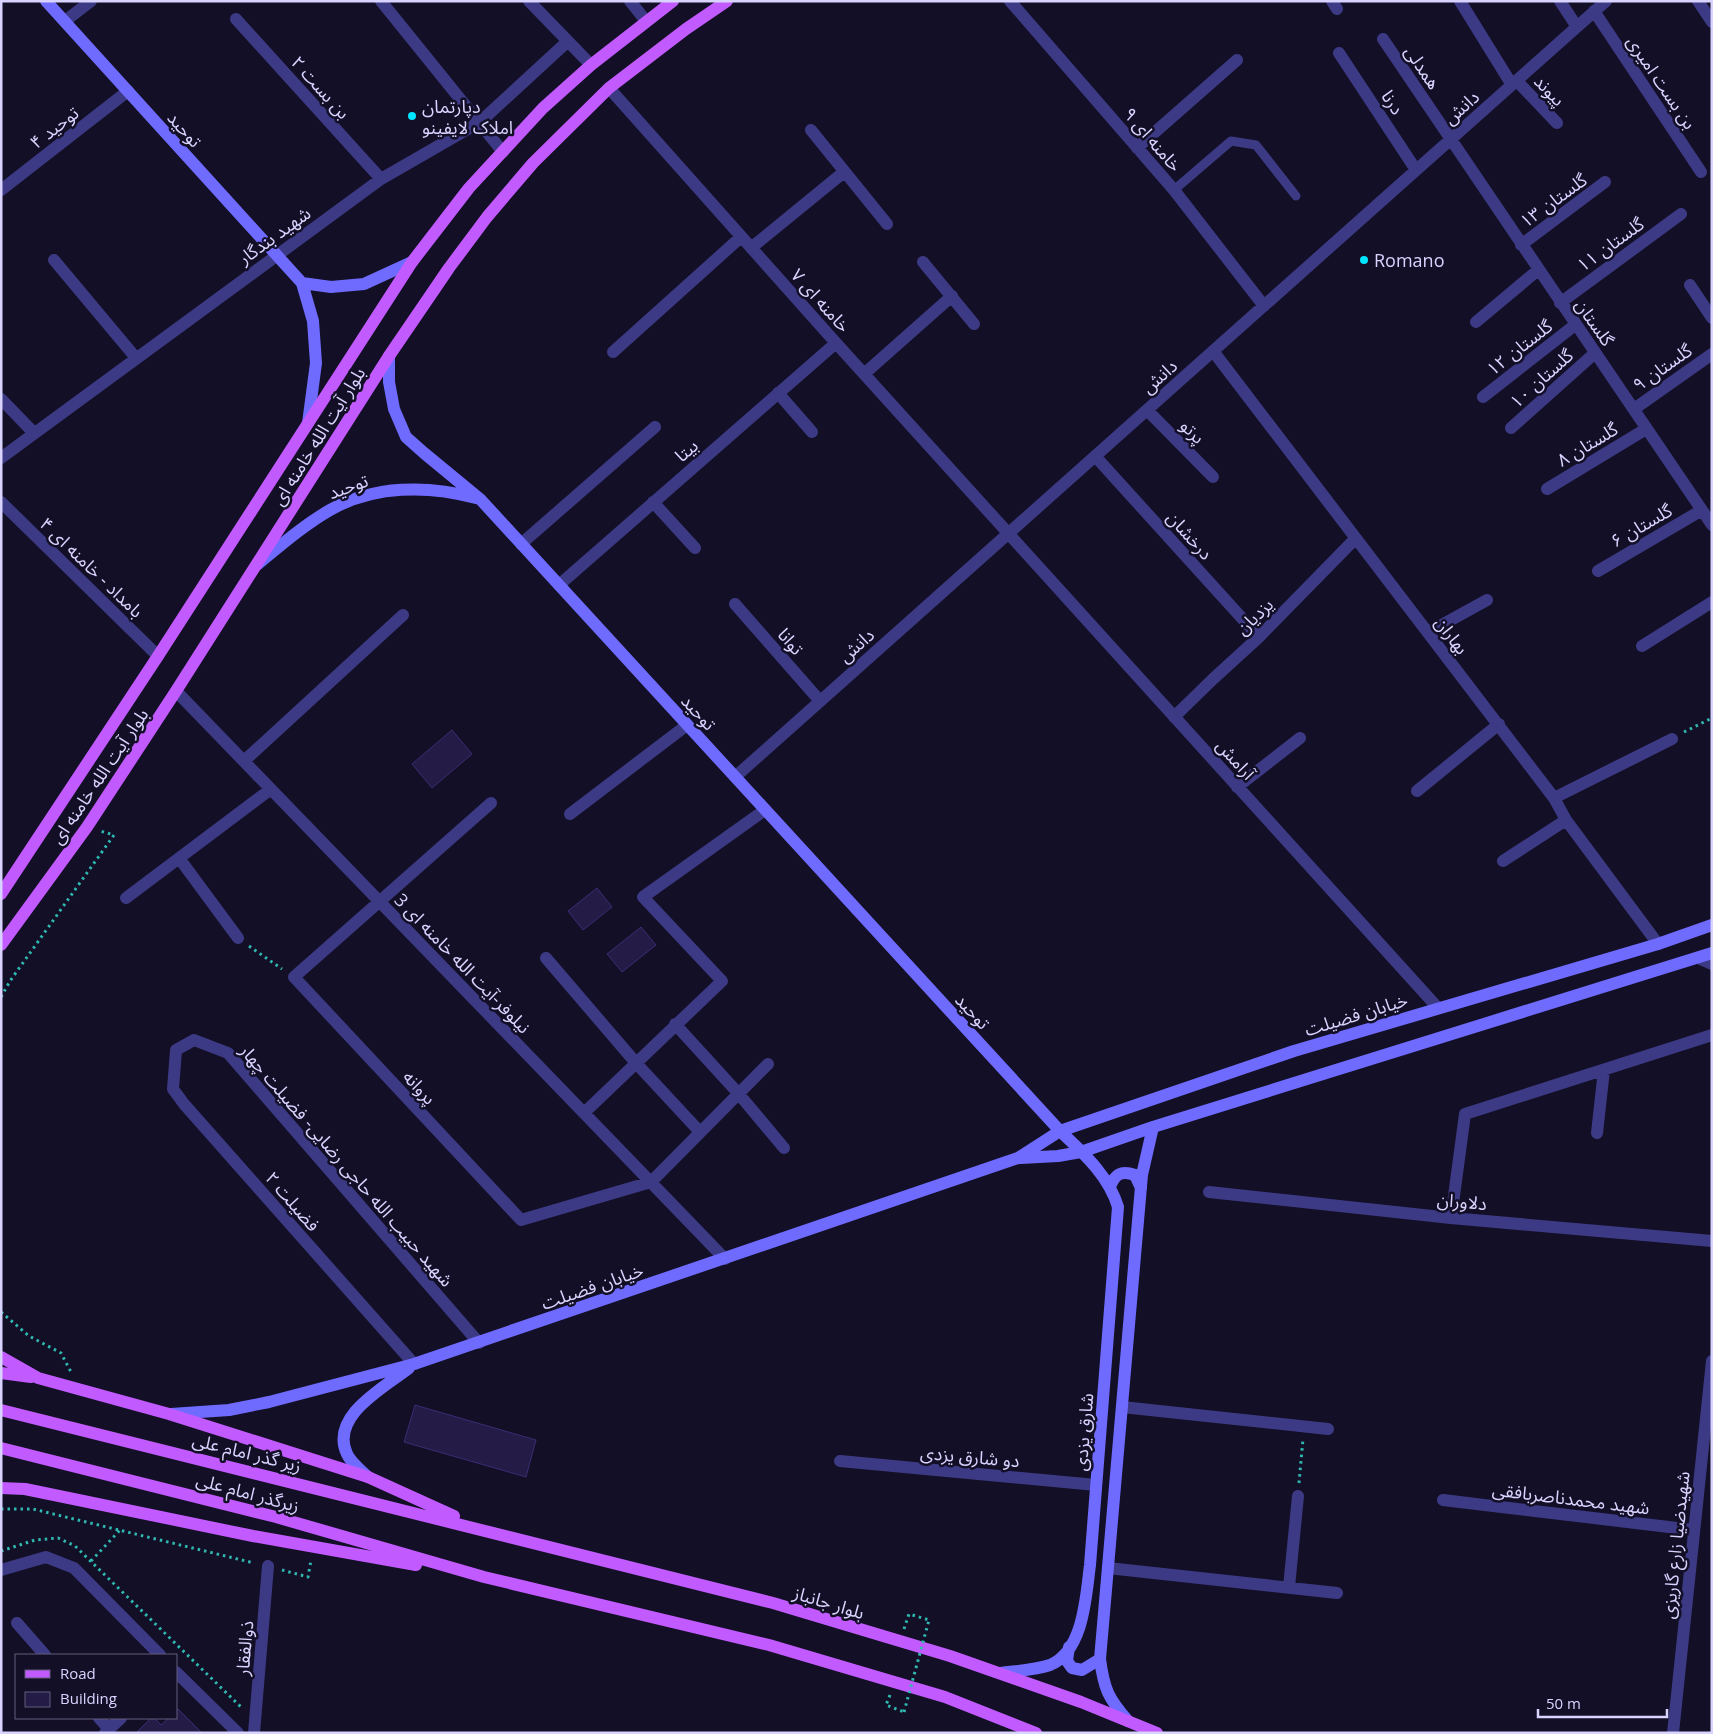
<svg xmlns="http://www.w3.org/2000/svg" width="1713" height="1734" font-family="'Open Sans','Noto Sans Arabic',sans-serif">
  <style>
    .building { fill: #241b47; stroke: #3b2d73 }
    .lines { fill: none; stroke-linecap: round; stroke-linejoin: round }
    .path { stroke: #2fb8b0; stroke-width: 3; stroke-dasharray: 2.5 4; stroke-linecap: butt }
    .lane { stroke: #3d3a85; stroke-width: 9 }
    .street { stroke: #3d3a85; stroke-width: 12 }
    .secondary { stroke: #6f6bff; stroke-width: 12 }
    .primary { stroke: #c25bff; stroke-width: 12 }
    .path-bridge { stroke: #2fb8b0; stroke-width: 3; stroke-dasharray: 2.5 4; stroke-linecap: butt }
    .poi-dot { fill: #00e5ff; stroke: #130f26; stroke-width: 2 }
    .labels { text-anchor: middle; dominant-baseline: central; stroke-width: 5; stroke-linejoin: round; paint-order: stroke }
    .street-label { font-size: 18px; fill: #d9d4ff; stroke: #130f26 }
    .poi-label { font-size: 18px; fill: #d9d4ff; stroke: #130f26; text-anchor: start }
  </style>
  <rect width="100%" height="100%" fill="#130f26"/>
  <path class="building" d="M452,730l20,24 -40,34 -20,-24z
    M597,888l15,19 -29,23 -15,-19z
    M641,927l15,18 -34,27 -15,-18z
    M415,1405l121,35 -10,37 -122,-35z
    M178,1709l24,24h-66l15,-15h3l7,7 8,-7h7v-8z"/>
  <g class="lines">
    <path class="path" d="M1684,732l28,-14
      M249,946l33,23
      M1,997l9,-16 104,-146 -14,-4
      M1,1312l28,24 32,17 10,19
      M1299,1483l4,-44
      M1,1509h32l221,54
      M1,1551l34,-11 23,-2 17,8 167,162
      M91,1561l30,-32
      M282,1570l26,7 3,-17
      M904,1629l5,-15 20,6
      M890,1695l-4,10 18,7"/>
    <path class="lane" d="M1174,190l57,-49 25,4 40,51"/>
    <path class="street" d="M381,1l122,151
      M529,1l62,64
      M630,1l16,20
      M1010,1l164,189 90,116
      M1332,1l5,8
      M1460,1l52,84
      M1560,1l17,26
      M1698,1l14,21
      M1594,11l107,161
      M236,19l145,160
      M65,21l26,-20
      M1383,39l329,486
      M1339,53l77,117
      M1517,81l40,42
      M609,88l227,255 602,665
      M811,130l76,94
      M1137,148l100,-88
      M1,190l127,-99
      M1521,245l84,-63
      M751,248l93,-76
      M54,260l82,98
      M923,262l51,62
      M1690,285l22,33
      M1560,303l121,-89
      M1476,322l62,-52
      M1213,351l341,447 12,22 92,124
      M613,352l128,-115
      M864,374l88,-78
      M778,393l34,39
      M1483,397l92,-72
      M1,399l33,34
      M1634,409l78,-55
      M1147,410l66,67
      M1511,428l84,-75
      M1095,456l164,181
      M1,458l380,-279 99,-57 87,-80
      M1547,489l99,-60
      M1,502l157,154
      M653,502l42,46
      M521,544l134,-117
      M1598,571l104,-61
      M559,585l277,-242
      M735,604l85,97
      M1429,632l58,-32
      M1642,646l70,-44
      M176,691l549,568
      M1174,717l39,-38 46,-42 96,-98
      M244,761l159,-146
      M735,777l871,-776
      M1237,787l63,-49
      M1417,791l82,-67
      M1554,798l118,-59
      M491,803l-197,174 227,243 130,-38 117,-118
      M570,814l117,-89
      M179,858l59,80
      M1503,861l63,-41
      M126,898l145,-109
      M546,958l90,105 64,69
      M1698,958l14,6
      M675,1024l63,69 46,55
      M584,1113l138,-132 -79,-84 122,-87
      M1597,1133l7,-63
      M1209,1192l242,26 261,23
      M1451,1218l14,-104 247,-79
      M414,1364l-230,-260 -11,-15 3,-39 18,-10 34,13 251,290
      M1122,1407l206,22
      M840,1461l256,24
      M1443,1500l251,30
      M1108,1568l229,25
      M1,1570l45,-13 28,11 86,87
      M1289,1587l9,-91
      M17,1623l28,32
      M176,1672l62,61
      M99,1718l10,11
      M105,1733l16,-15
      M254,1733l14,-167
      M1673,1733l39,-372"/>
    <path class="secondary" d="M46,1l256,282 29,4 33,-3 48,-22
      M302,283l11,38 3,42 -8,60
      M389,356v26l5,27 12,28 18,16 57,47 579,631c23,22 49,45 58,76l-28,358c-4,30 -6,86 -40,100 -14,5 -35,6 -50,8
      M258,564c23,-19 46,-39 72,-54 44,-25 98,-25 146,-12
      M1021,1158l37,-2 23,-4 72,-25 559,-174
      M1110,1187c5,-13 11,-17 25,-12l6,13
      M171,1414l58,-4 40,-8 145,-38 604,-206 42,-27 234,-80 364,-107 54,-19
      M368,1477c-7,-7 -17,-14 -21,-23 -18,-38 38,-67 62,-86
      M1069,1647l-2,14 5,7 10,2 18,-11
      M1128,1721c-20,-23 -24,-32 -28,-62l42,-484 11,-48"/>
    <path class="primary" d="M1,894l157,-238 254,-394 57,-74 74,-80 48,-43 82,-64
      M1,945l86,-118 89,-136 213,-335 60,-88 38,-51 46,-54 76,-75 77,-59 41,-28
      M1,1357l37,21 131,36 199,63 86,39
      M1,1373l30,4
      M1,1410l772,193 177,53 131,46 76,31
      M1,1448l275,69 208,60 285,68 176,52 91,36
      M1,1488l24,1 228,47 163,29"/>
    <path class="path-bridge" d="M904,1712l25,-92"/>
  </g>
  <g class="poi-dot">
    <circle cx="412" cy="116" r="5"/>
    <circle cx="1364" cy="260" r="5"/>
  </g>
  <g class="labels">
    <g class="street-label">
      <text transform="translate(1423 67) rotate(56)">همدلی</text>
      <text transform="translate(1662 82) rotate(56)">بن بست امیری</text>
      <text transform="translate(321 87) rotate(48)">بن بست ۲</text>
      <text transform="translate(1550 90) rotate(46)">پیوند</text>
      <text transform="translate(1393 102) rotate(57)">درنا</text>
      <text transform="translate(1461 107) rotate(-42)">دانش</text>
      <text transform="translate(54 127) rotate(-38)">توحید ۴</text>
      <text transform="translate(185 129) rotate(48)">توحید</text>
      <text transform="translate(1153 139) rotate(49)">خامنه ای ۹</text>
      <text transform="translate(1553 200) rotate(-36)">گلستان ۱۳</text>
      <text transform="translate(274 235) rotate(-36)">شهید بندگار</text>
      <text transform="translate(1610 244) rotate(-36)">گلستان ۱۱</text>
      <text transform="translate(821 300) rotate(48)">خامنه ای ۷</text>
      <text transform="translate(1595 322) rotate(55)">گلستان</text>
      <text transform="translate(1519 347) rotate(-38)">گلستان ۱۲</text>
      <text transform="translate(1662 367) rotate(-35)">گلستان ۹</text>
      <text transform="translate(1159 376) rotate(-42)">دانش</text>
      <text transform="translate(1541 378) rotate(-42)">گلستان ۱۰</text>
      <text transform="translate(1193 431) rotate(45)">پرتو</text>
      <text transform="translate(318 436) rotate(-58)">بلوار آیت الله خامنه ای</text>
      <text transform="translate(1587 444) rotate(-31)">گلستان ۸</text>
      <text transform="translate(686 450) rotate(-41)">بیتا</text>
      <text transform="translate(348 486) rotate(-20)">توحید</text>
      <text transform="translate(1641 525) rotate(-30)">گلستان ۶</text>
      <text transform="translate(1190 535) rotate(48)">درخشان</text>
      <text transform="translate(92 567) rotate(44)">بامداد - خامنه ای ۴</text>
      <text transform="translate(1254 616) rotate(-44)">یزدیان</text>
      <text transform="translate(1452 635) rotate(53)">بهاران</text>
      <text transform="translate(791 641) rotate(49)">توانا</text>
      <text transform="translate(856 645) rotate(-42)">دانش</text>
      <text transform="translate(699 712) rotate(47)">توحید</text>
      <text transform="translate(1236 759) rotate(48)">آرامش</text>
      <text transform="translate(99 776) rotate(-56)">بلوار آیت الله خامنه ای</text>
      <text transform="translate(463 963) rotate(46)">نیلوفر-آیت الله خامنه ای 3</text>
      <text transform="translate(973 1011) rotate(47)">توحید</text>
      <text transform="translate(1356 1014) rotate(-17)">خیابان فضیلت</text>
      <text transform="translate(420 1087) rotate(47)">پروانه</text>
      <text transform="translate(347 1165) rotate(49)">شهید حبیب الله حاجی رضایی- فضیلت چهار</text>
      <text transform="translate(293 1201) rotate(49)">فضیلت ۲</text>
      <text transform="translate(1462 1201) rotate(5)">دلاوران</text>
      <text transform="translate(592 1286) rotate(-19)">خیابان فضیلت</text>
      <text transform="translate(1083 1432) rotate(-85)">شارق یزدی</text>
      <text transform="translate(247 1452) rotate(14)">زیر گذر امام علی</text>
      <text transform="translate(970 1456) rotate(5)">دو شارق یزدی</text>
      <text transform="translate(248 1492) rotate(15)">زیرگذر امام علی</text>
      <text transform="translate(1571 1498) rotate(7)">شهید محمدناصربافقی</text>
      <text transform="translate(1675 1545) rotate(-84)">شهیدضیا زارع گاریزی</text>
      <text transform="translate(829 1602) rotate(17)">بلوار جانباز</text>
      <text transform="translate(244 1648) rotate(-85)">ذوالفقار</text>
    </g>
    <g class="poi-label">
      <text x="422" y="106">دپارتمان<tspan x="422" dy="21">املاک لایفینو</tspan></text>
      <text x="1374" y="260">Romano</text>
    </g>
  </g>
  <rect width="1713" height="1734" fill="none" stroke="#d9d4ff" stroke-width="5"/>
  <rect x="15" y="1654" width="162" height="65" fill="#130f26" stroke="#625e7d"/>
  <rect x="25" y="1670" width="25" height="8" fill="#c25bff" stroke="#625e7d"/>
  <text x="60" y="1679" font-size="15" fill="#d9d4ff">Road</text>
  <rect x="25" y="1692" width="25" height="15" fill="#241b47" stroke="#625e7d"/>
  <text x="60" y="1704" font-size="15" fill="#d9d4ff">Building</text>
  <path d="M1538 1709v8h129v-8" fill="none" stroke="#d9d4ff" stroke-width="2.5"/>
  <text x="1546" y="1709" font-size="15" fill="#d9d4ff" stroke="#130f26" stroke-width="4" paint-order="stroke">50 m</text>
</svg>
